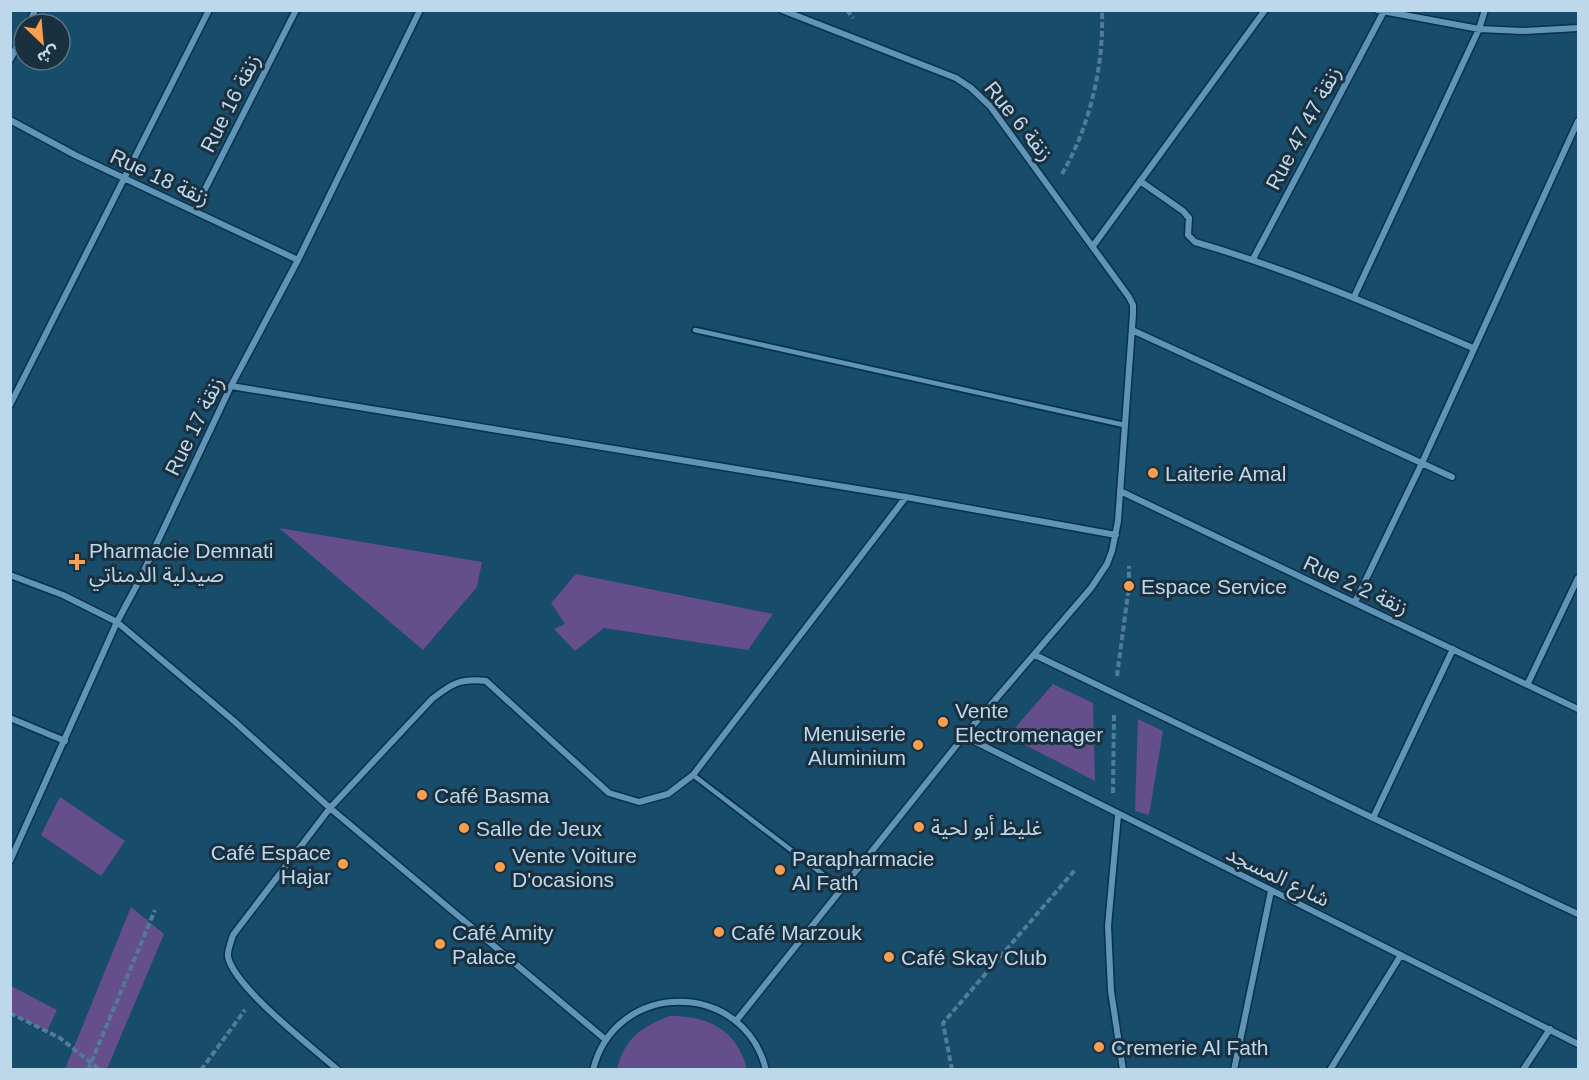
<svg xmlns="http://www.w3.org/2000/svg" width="1589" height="1080" font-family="Helvetica,'Noto Sans Arabic',sans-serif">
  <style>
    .green { fill: #644e8c }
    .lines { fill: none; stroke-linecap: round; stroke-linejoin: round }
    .service-casing { stroke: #073148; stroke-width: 8 }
    .minor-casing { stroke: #073148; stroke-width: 9 }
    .path { stroke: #517c97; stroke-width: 4; stroke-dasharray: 6 3; stroke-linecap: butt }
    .service { stroke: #6093b6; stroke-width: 4.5 }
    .minor { stroke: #6093b6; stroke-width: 6 }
    .poi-dot { fill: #fb9e50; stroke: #1a303e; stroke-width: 2 }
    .labels { text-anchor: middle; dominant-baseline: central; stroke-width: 6; stroke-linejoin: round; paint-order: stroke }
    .street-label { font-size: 21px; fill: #bed8eb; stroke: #1a303e }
    .poi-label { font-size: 21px; fill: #bed8eb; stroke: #1a303e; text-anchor: start }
  </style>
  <rect width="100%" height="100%" fill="#174c6b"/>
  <path class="green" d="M279,528l203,34 -5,25 -54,63z
    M576,574l197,40 -25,36 -144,-22 -29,23 -21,-22 11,-5 -14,-21z
    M1053,684l40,19 2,78 -87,-45z
    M1138,719l25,12 -14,84 -14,-4z
    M60,797l65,44 -24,35 -60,-41z
    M131,907l33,27 -57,135h-42z
    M11,986l46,24 -10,21 -36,-18z
    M670,1016c39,0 67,14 77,53h-130c8,-31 24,-42 53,-53z"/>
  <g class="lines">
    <defs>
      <path id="service" d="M695,330l429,95
        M693,775l149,114"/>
      <path id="minor" d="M1377,10l102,19 44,2 55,-3
        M29,24l6,-14
        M10,60l14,-27
        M10,120l65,35 223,105
        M1140,181l43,30 6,7 -1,17 7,7c96,28 187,67 278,106
        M194,211l102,-201
        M1093,246l172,-236
        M1253,259l130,-246
        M1354,297l125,-268 6,-19
        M1132,330l320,147
        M231,386l675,111 210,38
        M10,405l199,-395
        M1120,491l458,218
        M10,575l53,20 54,27 117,99 96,87 276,232
        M1355,602l67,-139 156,-342
        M1035,655l338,163 205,96
        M1528,683l50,-105
        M10,718l55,23
        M964,736l614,308
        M1118,815l-10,111 3,65 12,79
        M1373,818l80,-169
        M10,861l107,-239 22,-41 92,-195 67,-126 122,-250
        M736,1021l228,-285 127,-148 16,-24 5,-13 6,-30 15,-207v-9l-4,-8 -139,-191 -19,-18 -15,-10 -174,-68
        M338,1070c-26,-23 -103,-82 -110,-113 -1,-6 3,-15 5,-22l97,-127 102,-109c19,-15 28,-21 54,-18l123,112 30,9 29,-8 25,-19 213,-278
        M593,1070c22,-91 151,-91 173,0
        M1234,1070l37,-179
        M1330,1070l71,-115
        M1523,1070l27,-41"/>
    </defs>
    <use href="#service" class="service-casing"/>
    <use href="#minor" class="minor-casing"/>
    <path class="path" d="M847,10l6,8
      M1062,174c28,-48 42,-108 40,-164
      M1117,676l12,-90v-20
      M1113,793l1,-80
      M10,1013l50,25 40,32
      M88,1070l67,-160
      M201,1070l44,-60
      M952,1070l-9,-47 132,-153"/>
    <use href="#service" class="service"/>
    <use href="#minor" class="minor"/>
  </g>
  <g class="poi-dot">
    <circle cx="1153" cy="473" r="6"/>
    <path d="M74 553h6v6h6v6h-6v6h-6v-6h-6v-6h6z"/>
    <circle cx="1129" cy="586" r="6"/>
    <circle cx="943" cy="722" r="6"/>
    <circle cx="918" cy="745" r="6"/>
    <circle cx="422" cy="795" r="6"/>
    <circle cx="919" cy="827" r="6"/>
    <circle cx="464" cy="828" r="6"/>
    <circle cx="343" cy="864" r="6"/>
    <circle cx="500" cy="867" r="6"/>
    <circle cx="780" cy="870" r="6"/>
    <circle cx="719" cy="932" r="6"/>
    <circle cx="440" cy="944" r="6"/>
    <circle cx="889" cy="957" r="6"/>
    <circle cx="1099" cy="1047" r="6"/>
  </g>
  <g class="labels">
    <g class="street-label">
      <text transform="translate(230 103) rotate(-63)">Rue 16 زنقة</text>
      <text transform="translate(1019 121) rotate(51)">Rue 6 زنقة</text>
      <text transform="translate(1303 128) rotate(-62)">Rue 47 زنقة 47</text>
      <text transform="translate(160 177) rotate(25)">Rue 18 زنقة</text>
      <text transform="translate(194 426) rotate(-64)">Rue 17 زنقة</text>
      <text transform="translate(1356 585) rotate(25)">Rue 2 زنقة 2</text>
      <text transform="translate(1278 876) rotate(26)">شارع المسجد</text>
    </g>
    <g class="poi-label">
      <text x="1165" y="473">Laiterie Amal</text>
      <text x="89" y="550">Pharmacie Demnati<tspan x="89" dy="24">صيدلية الدمناتي</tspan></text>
      <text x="1141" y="586">Espace Service</text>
      <text x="955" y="710">Vente<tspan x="955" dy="24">Electromenager</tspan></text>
      <text x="906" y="733" text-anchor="end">Menuiserie<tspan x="906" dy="24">Aluminium</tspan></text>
      <text x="434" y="795">Café Basma</text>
      <text x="931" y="827">غليظ أبو لحية</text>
      <text x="476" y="828">Salle de Jeux</text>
      <text x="331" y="852" text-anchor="end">Café Espace<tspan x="331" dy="24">Hajar</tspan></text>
      <text x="512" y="855">Vente Voiture<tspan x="512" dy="24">D'ocasions</tspan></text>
      <text x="792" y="858">Parapharmacie<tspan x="792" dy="24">Al Fath</tspan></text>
      <text x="452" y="932">Café Amity<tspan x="452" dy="24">Palace</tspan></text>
      <text x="731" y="932">Café Marzouk</text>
      <text x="901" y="957">Café Skay Club</text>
      <text x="1111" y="1047">Cremerie Al Fath</text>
    </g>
  </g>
  <rect width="1589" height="1080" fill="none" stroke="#bed8eb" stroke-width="24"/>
  <g transform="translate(42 42) rotate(154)"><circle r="28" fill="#1a303e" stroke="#5c7383" stroke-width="1.5"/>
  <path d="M0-4.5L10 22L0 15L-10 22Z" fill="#fb9e50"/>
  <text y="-9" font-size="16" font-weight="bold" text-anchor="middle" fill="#bed8eb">ش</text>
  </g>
</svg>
